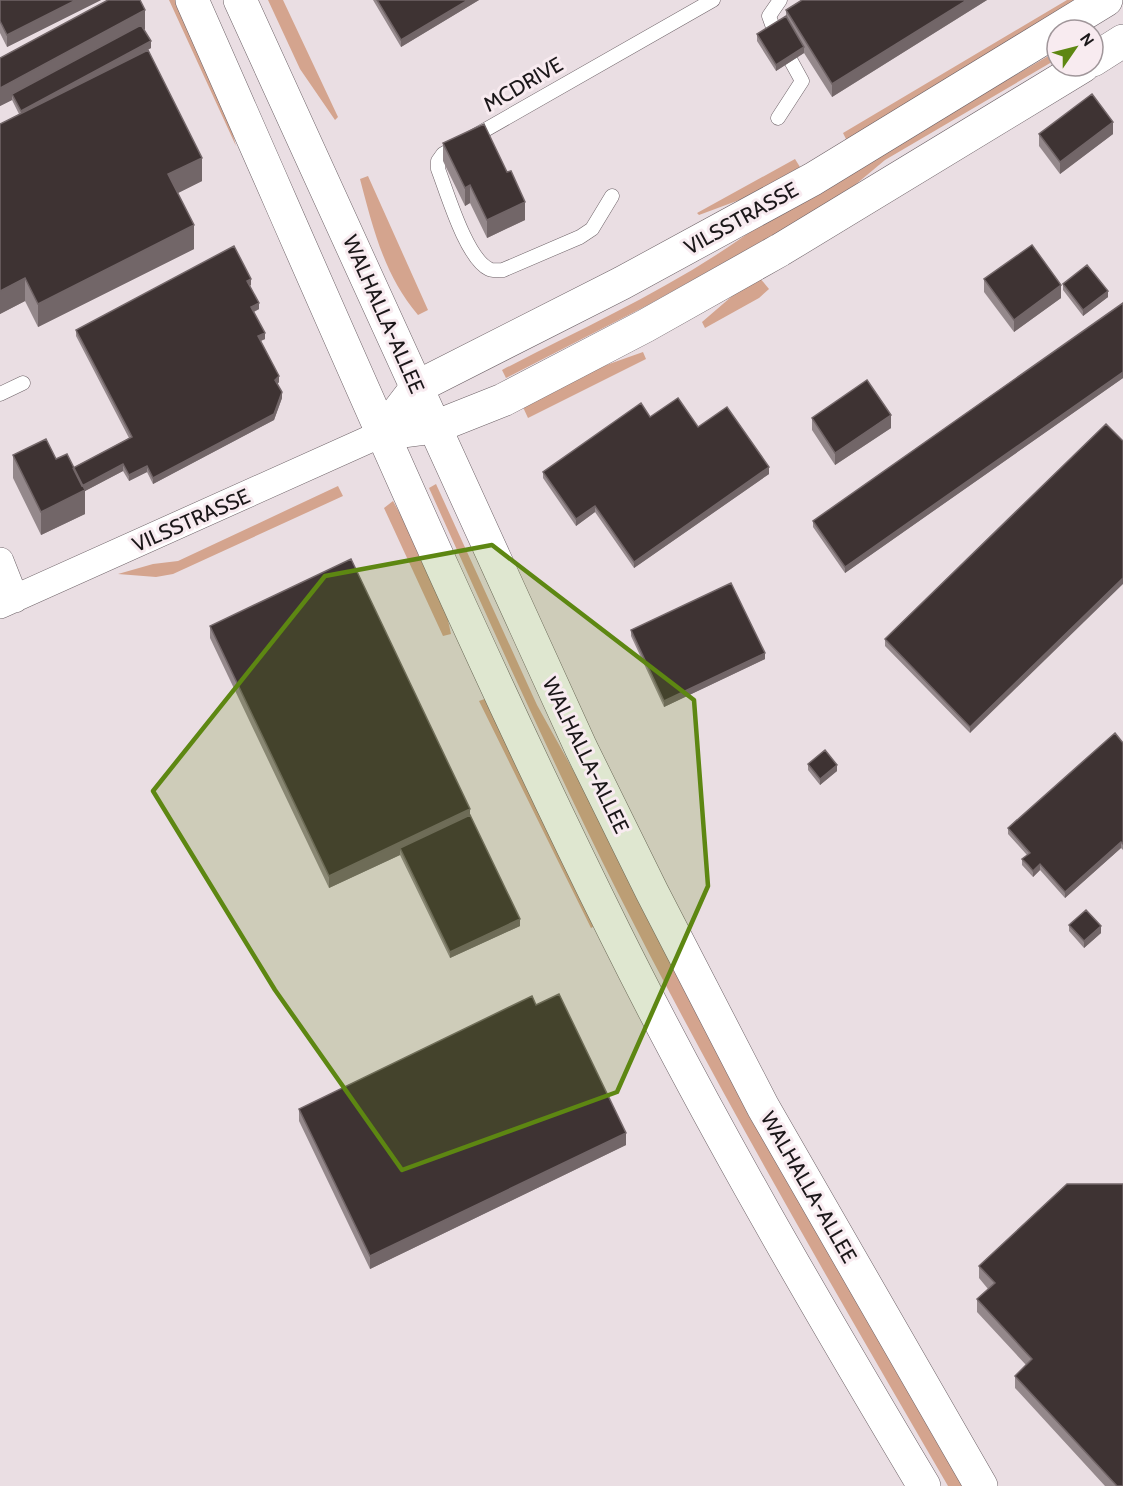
<svg xmlns="http://www.w3.org/2000/svg" width="1123" height="1486" font-family="Cabin,sans-serif">
  <style>
    .grass { fill: #d4a48e }
    .lines { fill: none; stroke-linecap: round; stroke-linejoin: round }
    .service-casing { stroke: #6d6267; stroke-width: 15 }
    .minor-casing { stroke: #6d6267; stroke-width: 28 }
    .tertiary-casing { stroke: #6d6267; stroke-width: 34 }
    .secondary-casing { stroke: #6d6267; stroke-width: 34 }
    .service { stroke: #fff; stroke-width: 14 }
    .minor { stroke: #fff; stroke-width: 27 }
    .tertiary { stroke: #fff; stroke-width: 33 }
    .secondary { stroke: #fff; stroke-width: 33 }
    .wall { fill: #94888b }
    .shaded-wall { fill: #726668 }
    .building { fill: #3e3333; stroke: #726668; stroke-width: 1.5 }
    .marked { fill: #5d8712; fill-opacity: 0.2; stroke: #5d8712; stroke-width: 4.5; stroke-linejoin: round }
    .labels { text-anchor: middle; dominant-baseline: central; stroke-width: 6; stroke-linejoin: round; paint-order: stroke }
    .street-label { font-size: 21px; fill: #1b1719; stroke: #f8ebf0 }
  </style>
  <rect width="100%" height="100%" fill="#eadee3"/>
  <path class="grass" d="M169,0h12l40,90 15,56z
    M268,0h15l55,117 -3,3 -35,-51z
    M1067,0h20l-240,141 -4,-8z
    M1057,51v8l-172,101 -30,25 -64,40 -145,81 -140,72 -4,-8c92,-48 188,-90 269,-154z
    M795,159l5,8 -58,32 -43,16 -2,-2z
    M368,176l60,134 -10,5c-34,-40 -45,-87 -58,-136z
    M759,277l10,12 -10,9 -54,30 -3,-6 50,-43z
    M643,352l3,7 -118,59 -6,-13 59,-31z
    M436,484l101,221 433,781h-22c-114,-196 -228,-392 -330,-593 -67,-133 -128,-270 -189,-405z
    M338,486l5,10 -170,78 -17,3 -38,-3 35,-10 25,-3z
    M393,501l48,87 10,46 -8,2 -59,-128z
    M490,697l110,226 -9,5 -112,-227z"/>
  <g class="lines">
    <defs>
      <path id="service" d="M778,118l24,-37 -28,-51 -5,-14 11,-16
        M612,196l-20,33 -12,8 -77,33c-5,0 -11,1 -14,-1 -23,-11 -42,-77 -51,-100v-8l5,-7 270,-154
        M0,394l23,-11"/>
      <path id="minor" d="M0,561l15,38
        M0,605l381,-171"/>
      <path id="tertiary" d="M1093,60l30,-19
        M381,434l36,-47 205,-104 191,-104 293,-179
        M381,434l54,-7 68,-27 142,-74 135,-76 303,-184"/>
      <path id="secondary" d="M192,0c138,312 271,627 423,933 94,189 201,372 309,553
        M240,0l341,748 71,144 111,215 218,379"/>
    </defs>
    <use href="#service" class="service-casing"/>
    <use href="#minor" class="minor-casing"/>
    <use href="#tertiary" class="tertiary-casing"/>
    <use href="#secondary" class="secondary-casing"/>
    <use href="#service" class="service"/>
    <use href="#minor" class="minor"/>
    <use href="#tertiary" class="tertiary"/>
    <use href="#secondary" class="secondary"/>
  </g>
  <path class="wall" d="M0,0h101l-94,47 -7,-14z
    M373,0h106l-78,47z
    M802,0h185l-155,97 -28,-44 -28,18 -19,-30v-7l29,-18v-6z
    M144,29l7,19 -21,10 72,123 -24,12 16,56 -156,78 -13,-26 -25,13v-190l19,-10 -7,-14 -12,6v-48l145,-29z
    M1039,134h74l-53,40 -21,-28z
    M443,143l82,77 -38,18 -17,-35 -5,3 -22,-45z
    M984,279l77,19 -47,34 -30,-40z
    M1063,284l45,13 -25,19 -20,-26z
    M251,285l-1,1 9,23 -5,3 11,27 -4,2 18,41 -2,2 5,14 -8,22 -121,64 -6,-12 -18,9 -6,-10 -38,20v23l-44,21 -28,-57v-23l43,4 17,9 56,-30 -53,-102v-6z
    M1123,303v75l-278,195 -32,-46v-6z
    M650,417l48,10 71,47 -135,94 -39,-56 -19,14 -33,-48v-6z
    M812,418l79,10 -56,37 -23,-35z
    M1106,424l-136,309 -85,-87v-7z
    M210,626l260,189 50,111 -70,32 -50,-103 -71,33 -119,-250z
    M631,630l134,29 -101,48 -33,-71z
    M1123,743v107l-2,-2 -56,50 -25,-28 -7,7 -11,-12v-6l5,-4 -19,-21v-6z
    M808,764l29,7 -17,14 -12,-15z
    M1069,925l32,8 -17,15 -15,-17z
    M536,1005l90,140 -256,124 -71,-148v-12z
    M1067,1184l56,302h-18l-90,-98v-12l11,-11 -49,-53v-13l11,-10 -9,-11v-12z"/>
  <path class="shaded-wall" d="M76,0h25l-94,47v-12z
    M468,0h11l-78,47v-7z
    M967,0h20l-155,97v-13z
    M145,10v19l-131,70 -2,-5v6l-12,6v-18z
    M151,41v7l-130,69v-6z
    M804,47v6l-28,18v-6z
    M1113,122v12l-53,40v-12z
    M202,158v23l-34,17v-24z
    M470,185v18l-5,3v-18z
    M525,202v18l-38,18v-18z
    M194,225v24l-156,78v-23z
    M25,278v23l-25,13v-23z
    M251,279v6l-4,2v-6z
    M1061,285v13l-47,34v-12z
    M1108,291v6l-25,19v-6z
    M259,303v6l-8,4v-6z
    M265,333v6l-7,3v-6z
    M1123,372v6l-278,195v-6z
    M279,376v6l-4,5v-7z
    M282,392v6l-8,22 -121,64v-6z
    M891,415v13l-56,37v-12z
    M123,464v7l-38,20v23l-44,21v-23l35,-23z
    M147,466v6l-18,9v-6z
    M769,467v7l-135,94v-6z
    M595,506v6l-19,14v-7z
    M1123,578v6l-153,149v-6z
    M765,653v6l-101,48v-6z
    M837,765v6l-17,14v-6z
    M470,809v12l-70,27v7l-71,33v-12z
    M1121,842v6l-56,50v-6z
    M1040,864v6l-7,7v-6z
    M520,919v7l-70,32v-6z
    M1101,926v7l-17,15v-7z
    M626,1133v12l-256,124v-13z"/>
  <path class="building" d="M0,0h76l-69,35 -7,-14z
    M108,0h32l5,10 -145,78v-30z
    M377,0h91l-67,40z
    M802,0h165l-135,84 -46,-74z
    M786,16l18,31 -28,18 -19,-31z
    M141,25l10,16 -130,70 -9,-17z
    M148,50l54,108 -34,16 26,51 -156,79 -13,-26 -25,13v-167z
    M1092,94l21,28 -53,40 -21,-28z
    M484,124l23,48 4,-1 14,31 -38,18 -17,-35 -5,3 -22,-45z
    M1032,245l29,40 -47,35 -30,-41z
    M234,246l17,33 -4,2 12,22 -8,4 14,26 -7,3 21,40 -4,4 7,12 -8,22 -121,64 -6,-12 -18,9 -6,-11 -41,22 -9,-18 59,-31 -56,-107z
    M1087,265l21,26 -25,19 -20,-26z
    M1123,303v69l-278,195 -32,-46z
    M867,380l24,35 -56,38 -23,-35z
    M678,398l20,29 29,-20 42,60 -135,95 -39,-56 -19,13 -33,-47 98,-69 9,14z
    M1106,424l17,17v137l-153,149 -85,-88z
    M46,439l10,20 11,-5 18,36 -44,22 -28,-57z
    M351,559l119,250 -141,67 -119,-250z
    M731,583l34,70 -101,48 -33,-71z
    M1115,733l8,10v101l-2,-2 -56,50 -25,-28 -7,7 -5,-6 -6,-6 8,-6 -22,-25z
    M825,750l12,15 -17,14 -12,-15z
    M470,815l50,104 -70,33 -50,-104z
    M1086,910l15,16 -17,15 -15,-16z
    M559,994l67,139 -256,123 -71,-147 233,-113 4,9z
    M1067,1184h56v302h-6l-102,-110 17,-17 -55,-60 18,-16 -16,-17z"/>
  <path class="marked" d="M492,545l202,155 14,186 -91,206 -215,78 -127,-180 -122,-199 172,-215z"/>
  <g class="labels">
    <g class="street-label">
      <text transform="translate(523 84) rotate(-30)">MCDRIVE</text>
      <text transform="translate(741 218) rotate(-29)">VILSSTRASSE</text>
      <text transform="translate(384 314) rotate(66)">WALHALLA-ALLEE</text>
      <text transform="translate(191 520) rotate(-24)">VILSSTRASSE</text>
      <text transform="translate(586 755) rotate(64)">WALHALLA-ALLEE</text>
      <text transform="translate(809 1187) rotate(60)">WALHALLA-ALLEE</text>
    </g>
  </g>
  <g transform="translate(1075 48) rotate(55)"><circle r="28" fill="#f8ebf0" stroke="#a0969a" stroke-width="1.5"/>
  <path d="M0-4.5L10 22L0 15L-10 22Z" fill="#5d8712"/>
  <text y="-9" font-size="16" font-weight="bold" text-anchor="middle" fill="#1b1719">N</text>
  </g>
</svg>
